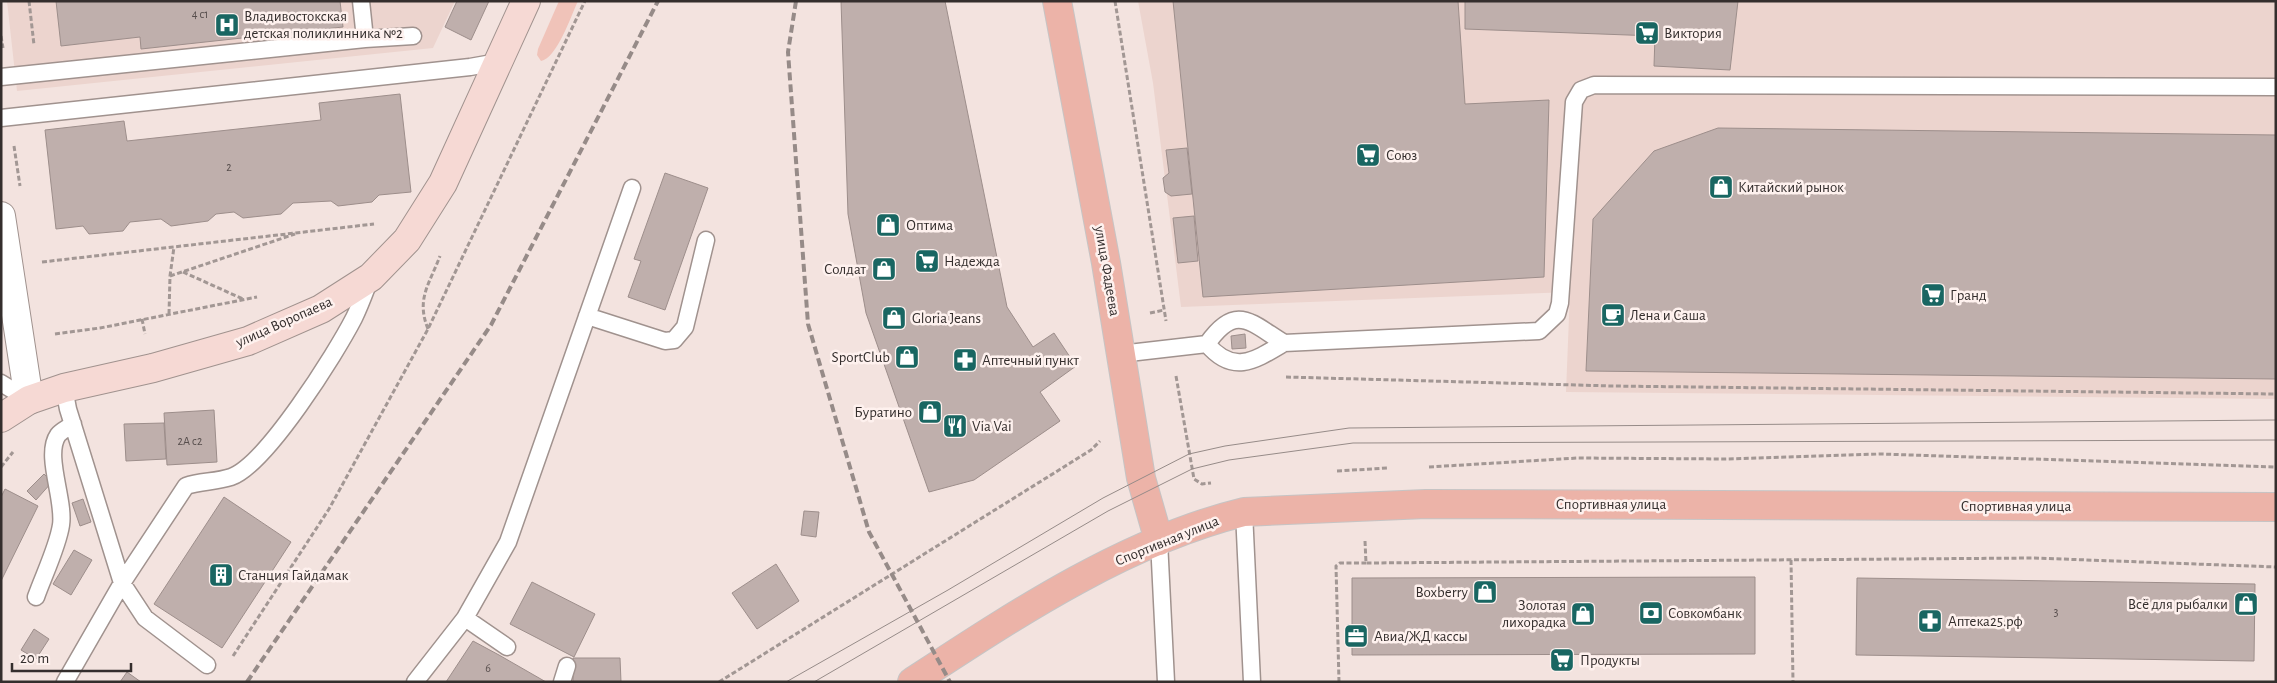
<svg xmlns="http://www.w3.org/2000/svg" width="2277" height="683" font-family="'Alegreya Sans',sans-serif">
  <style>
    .built { fill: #ecd4ce }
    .green { fill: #f0c3b9 }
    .building { fill: #bfafac; stroke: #9d8e8b }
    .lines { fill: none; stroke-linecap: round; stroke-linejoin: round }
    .service-casing { stroke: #a0928e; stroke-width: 19 }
    .minor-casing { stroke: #a0928e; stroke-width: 30 }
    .secondary-casing { stroke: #a0928e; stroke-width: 30 }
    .primary-casing { stroke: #c6c4c4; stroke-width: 30 }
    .path { stroke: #a29794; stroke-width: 3; stroke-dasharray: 5 2.5; stroke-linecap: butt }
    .service { stroke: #fff; stroke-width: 16 }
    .minor { stroke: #fff; stroke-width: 28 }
    .secondary { stroke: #f6d9d4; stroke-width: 28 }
    .primary { stroke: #ecb3a8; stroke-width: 28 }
    .tram { stroke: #968b88; stroke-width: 1 }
    .rail { stroke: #968b88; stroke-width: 4; stroke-dasharray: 8 4; stroke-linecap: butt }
    .labels { text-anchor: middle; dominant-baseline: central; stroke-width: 5; stroke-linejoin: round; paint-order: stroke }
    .number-label { font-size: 12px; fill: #574e4d }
    .poi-label { font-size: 15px; fill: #342e2d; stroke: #fef1ee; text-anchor: start }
    .street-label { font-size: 15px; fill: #342e2d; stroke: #fef1ee }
  </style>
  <rect width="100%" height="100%" fill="#f3e3df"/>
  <path class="built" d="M7,1h448l-22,47 -416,43z
    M1138,1h1138v398l-710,-7 4,-100 -389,15 -28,-224z"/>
  <path class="green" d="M559,1h19c-7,15 -21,57 -37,60l-4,-6 1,-6z"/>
  <path class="building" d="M56,1h284l3,26 -202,22 -1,-12 -79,9z
    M457,1h32l-18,39 -26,-13z
    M841,1h104l62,306 26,40 21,-14 22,33 -36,26 20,29 -86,59 -45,12 -63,-179 -18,-99z
    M1173,1h285l7,103 84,-4 -5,177 -341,20z
    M1465,1h273l-8,69 -76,-4 1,-30 -190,-7z
    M400,94l11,98 -32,3 -7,7 -34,4 -7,-5 -38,2 -12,11 -38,4 -9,-6 -18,2 -8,7 -37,5 -10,-7 -31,3 -7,9 -34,3 -6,-8 -27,3 -11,-99 79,-9 3,20 194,-21 -2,-17z
    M1718,128l558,7v244l-690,-8 7,-152 61,-68z
    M1187,148l5,46 -21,2 -6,-4 -2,-14 6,-5 -3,-23z
    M665,173l43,15 -43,122 -37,-13 13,-36 -7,-2z
    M1194,216l4,45 -20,2 -5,-45z
    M1245,334l1,14 -14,1 -1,-13z
    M214,410l3,52 -50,3 -3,-52z
    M164,423l2,36 -40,2 -2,-37z
    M44,474l8,8 -16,18 -9,-9z
    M5,489l33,17 -37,75v-84z
    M224,497l67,45 -69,106 -68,-44z
    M83,499l8,23 -11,4 -8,-23z
    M804,511l15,1 -3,25 -15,-2z
    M74,550l18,10 -21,35 -18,-11z
    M776,564l23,37 -42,28 -25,-36z
    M1755,577v77l-403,1v-77z
    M1857,578l398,6 -1,77 -398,-6z
    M532,582l63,32 -21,43 -64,-33z
    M34,629l15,10 -13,20 -15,-9z
    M473,641l26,14 47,27h-100z
    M573,658h47l1,24h-48z
    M127,672l14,10h-21z"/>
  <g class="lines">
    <defs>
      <path id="service" d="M365,39l48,-3
        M1,77l364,-38 -4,-38
        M1,118l469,-51 28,-5
        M587,316l78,25 9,-1 11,-13 21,-87
        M1207,344c29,-42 44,-21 77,-1
        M1120,354l87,-10c26,31 47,17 77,-1l255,-12 18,-17 3,-11 14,-201 7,-12 13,-5 682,2
        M1,383l28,17
        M64,388l4,21 54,174 23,35 62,47
        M1244,512l8,170
        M1159,541l7,141
        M36,597c7,-20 22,-51 25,-72 4,-25 -17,-70 -3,-90 3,-4 10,-7 15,-11
        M465,618l42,29
        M65,682l57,-99 64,-97c14,-5 30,-4 45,-9 35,-12 105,-124 123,-159 6,-12 11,-26 16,-39
        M415,682l50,-64 43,-76 124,-354
        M562,682l5,-16"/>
      <path id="minor" d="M1,216l28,184"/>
      <path id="secondary" d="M1,418l28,-18 35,-12 89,-20 95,-27 73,-32 50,-32 36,-37 36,-57 83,-182"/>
      <path id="primary" d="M1057,1l49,262 35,215 18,63
        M912,682c101,-66 213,-141 332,-170l182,-8 850,3"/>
    </defs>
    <use href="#service" class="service-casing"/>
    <use href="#minor" class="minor-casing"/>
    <use href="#secondary" class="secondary-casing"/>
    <use href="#primary" class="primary-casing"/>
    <path class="path" d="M29,1l5,44
      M1115,1l51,320
      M1,36l2,12
      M14,146l6,40
      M42,262l332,-38
      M183,272l60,27
      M170,276l125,-42
      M1150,313l14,-3
      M169,314l1,-38 4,-29
      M142,319l3,15
      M428,329c-12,-30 1,-44 12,-73
      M55,334l45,-6 157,-31
      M1176,376l18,103 8,5 9,-1
      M1286,377l326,9 664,8
      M1,467l12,-15
      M1429,467l149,-9 148,1 154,-5 396,13
      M1337,471l51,-3
      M1365,541l1,22 668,-5 242,9
      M1791,560l2,122
      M233,656l96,-147 99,-180 157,-328
      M719,682l372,-232 9,-9
      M1339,682l-3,-116 4,-3h26"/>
    <use href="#service" class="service"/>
    <use href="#minor" class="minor"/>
    <use href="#secondary" class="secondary"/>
    <use href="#primary" class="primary"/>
    <path class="tram" d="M786,682l162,-92 155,-92 86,-44 36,-8 124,-18 927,-8
      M814,682l294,-171 84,-42 37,-9 124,-17 923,-3"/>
    <path class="rail" d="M796,1l-8,51 20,272 61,208 81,150
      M247,682l244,-357 167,-324"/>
  </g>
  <defs>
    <symbol id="hospital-square" viewBox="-11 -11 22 22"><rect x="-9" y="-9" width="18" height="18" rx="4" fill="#196662" stroke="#fef1ee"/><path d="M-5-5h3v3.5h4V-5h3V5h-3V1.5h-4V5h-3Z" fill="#fff"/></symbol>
    <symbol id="supermarket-square" viewBox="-11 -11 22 22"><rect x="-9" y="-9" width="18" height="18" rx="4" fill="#196662" stroke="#fef1ee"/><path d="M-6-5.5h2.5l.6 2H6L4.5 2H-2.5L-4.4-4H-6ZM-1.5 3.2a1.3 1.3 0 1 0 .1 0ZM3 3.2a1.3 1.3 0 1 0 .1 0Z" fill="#fff"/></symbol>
    <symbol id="shop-square" viewBox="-11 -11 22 22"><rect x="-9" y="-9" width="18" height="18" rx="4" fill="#196662" stroke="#fef1ee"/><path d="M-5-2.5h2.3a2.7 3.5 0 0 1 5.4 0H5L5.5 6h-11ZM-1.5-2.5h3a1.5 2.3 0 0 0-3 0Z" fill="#fff"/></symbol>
    <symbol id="cafe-square" viewBox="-11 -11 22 22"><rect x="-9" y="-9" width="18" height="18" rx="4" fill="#196662" stroke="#fef1ee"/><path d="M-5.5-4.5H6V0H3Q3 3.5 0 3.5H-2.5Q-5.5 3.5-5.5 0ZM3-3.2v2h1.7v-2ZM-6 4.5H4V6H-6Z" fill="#fff"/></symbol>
    <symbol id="pharmacy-square" viewBox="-11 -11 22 22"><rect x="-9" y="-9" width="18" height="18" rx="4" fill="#196662" stroke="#fef1ee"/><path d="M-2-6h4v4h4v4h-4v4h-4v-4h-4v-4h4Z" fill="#fff"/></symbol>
    <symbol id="restaurant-square" viewBox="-11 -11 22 22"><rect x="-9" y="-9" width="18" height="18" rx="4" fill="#196662" stroke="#fef1ee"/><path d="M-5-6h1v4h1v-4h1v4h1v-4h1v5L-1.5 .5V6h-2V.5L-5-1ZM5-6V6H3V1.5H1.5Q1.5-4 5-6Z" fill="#fff"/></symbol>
    <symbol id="building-square" viewBox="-11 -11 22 22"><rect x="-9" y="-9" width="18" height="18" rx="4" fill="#196662" stroke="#fef1ee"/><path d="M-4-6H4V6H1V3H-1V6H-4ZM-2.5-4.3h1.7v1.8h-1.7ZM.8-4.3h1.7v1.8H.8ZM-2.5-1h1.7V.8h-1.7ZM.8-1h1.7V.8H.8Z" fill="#fff"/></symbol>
    <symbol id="bank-square" viewBox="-11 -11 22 22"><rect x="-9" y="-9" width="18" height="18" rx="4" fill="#196662" stroke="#fef1ee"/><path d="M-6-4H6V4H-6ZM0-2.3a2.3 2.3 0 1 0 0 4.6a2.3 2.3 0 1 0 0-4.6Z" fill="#fff"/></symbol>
    <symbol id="office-square" viewBox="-11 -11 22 22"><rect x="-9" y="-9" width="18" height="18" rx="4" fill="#196662" stroke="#fef1ee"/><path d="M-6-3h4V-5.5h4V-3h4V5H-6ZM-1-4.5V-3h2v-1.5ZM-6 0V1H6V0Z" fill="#fff"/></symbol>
  </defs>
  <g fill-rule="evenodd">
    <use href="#hospital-square" x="213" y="11" width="28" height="28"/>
    <use href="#supermarket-square" x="1633" y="19" width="28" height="28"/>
    <use href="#supermarket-square" x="1354" y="141" width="28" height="28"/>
    <use href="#shop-square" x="1707" y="173" width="28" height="28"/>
    <use href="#shop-square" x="874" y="211" width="28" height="28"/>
    <use href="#supermarket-square" x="913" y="247" width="28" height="28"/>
    <use href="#shop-square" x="870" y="255" width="28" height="28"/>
    <use href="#supermarket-square" x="1919" y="281" width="28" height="28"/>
    <use href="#cafe-square" x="1599" y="301" width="28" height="28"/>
    <use href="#shop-square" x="880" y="304" width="28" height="28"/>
    <use href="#shop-square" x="893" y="343" width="28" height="28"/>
    <use href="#pharmacy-square" x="951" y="346" width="28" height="28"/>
    <use href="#shop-square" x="916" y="398" width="28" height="28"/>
    <use href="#restaurant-square" x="941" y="412" width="28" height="28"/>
    <use href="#building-square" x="207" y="561" width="28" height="28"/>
    <use href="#shop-square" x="1471" y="578" width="28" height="28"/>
    <use href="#shop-square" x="2232" y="590" width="28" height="28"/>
    <use href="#bank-square" x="1637" y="599" width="28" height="28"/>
    <use href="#shop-square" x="1569" y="600" width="28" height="28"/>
    <use href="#pharmacy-square" x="1916" y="607" width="28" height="28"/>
    <use href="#office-square" x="1342" y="622" width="28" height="28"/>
    <use href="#supermarket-square" x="1548" y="646" width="28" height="28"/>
  </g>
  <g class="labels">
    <g class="number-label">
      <text x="200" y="14">4 с1</text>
      <text x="229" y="167">2</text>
      <text x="190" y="441">2А с2</text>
      <text x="2056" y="612">3</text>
      <text x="488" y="668">6</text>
    </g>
    <g class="poi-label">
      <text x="244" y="16">Владивостокская<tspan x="244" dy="17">детская поликлинника №2</tspan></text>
      <text x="1664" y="33">Виктория</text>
      <text x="1386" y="155">Союз</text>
      <text x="1738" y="187">Китайский рынок</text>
      <text x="906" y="225">Оптима</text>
      <text x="944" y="261">Надежда</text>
      <text x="866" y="269" text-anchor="end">Солдат</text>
      <text x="1950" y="295">Гранд</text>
      <text x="1630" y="315">Лена и Саша</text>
      <text x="912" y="318">Gloria Jeans</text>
      <text x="890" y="357" text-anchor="end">SportClub</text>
      <text x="982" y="360">Аптечный пункт</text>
      <text x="912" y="412" text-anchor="end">Буратино</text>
      <text x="972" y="426">Via Vai</text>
      <text x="238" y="575">Станция Гайдамак</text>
      <text x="1468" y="592" text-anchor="end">Boxberry</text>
      <text x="2228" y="604" text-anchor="end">Всё для рыбалки</text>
      <text x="1566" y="605" text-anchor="end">Золотая<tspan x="1566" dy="17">лихорадка</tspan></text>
      <text x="1668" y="613">Совкомбанк</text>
      <text x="1948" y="621">Аптека25.рф</text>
      <text x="1374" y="636">Авиа/ЖД кассы</text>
      <text x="1580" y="660">Продукты</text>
    </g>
    <g class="street-label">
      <text transform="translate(1107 271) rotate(80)">улица Фадеева</text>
      <text transform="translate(284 322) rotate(-24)">улица Воропаева</text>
      <text x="1611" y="504">Спортивная улица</text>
      <text x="2016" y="506">Спортивная улица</text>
      <text transform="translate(1167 541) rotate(-22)">Спортивная улица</text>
    </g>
  </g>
  <rect width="2277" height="683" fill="none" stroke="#342e2d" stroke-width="5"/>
  <path d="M12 663v8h119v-8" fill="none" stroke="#342e2d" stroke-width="2.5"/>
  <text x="20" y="663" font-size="15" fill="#342e2d" stroke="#fef1ee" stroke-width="4" paint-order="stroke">20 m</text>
</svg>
